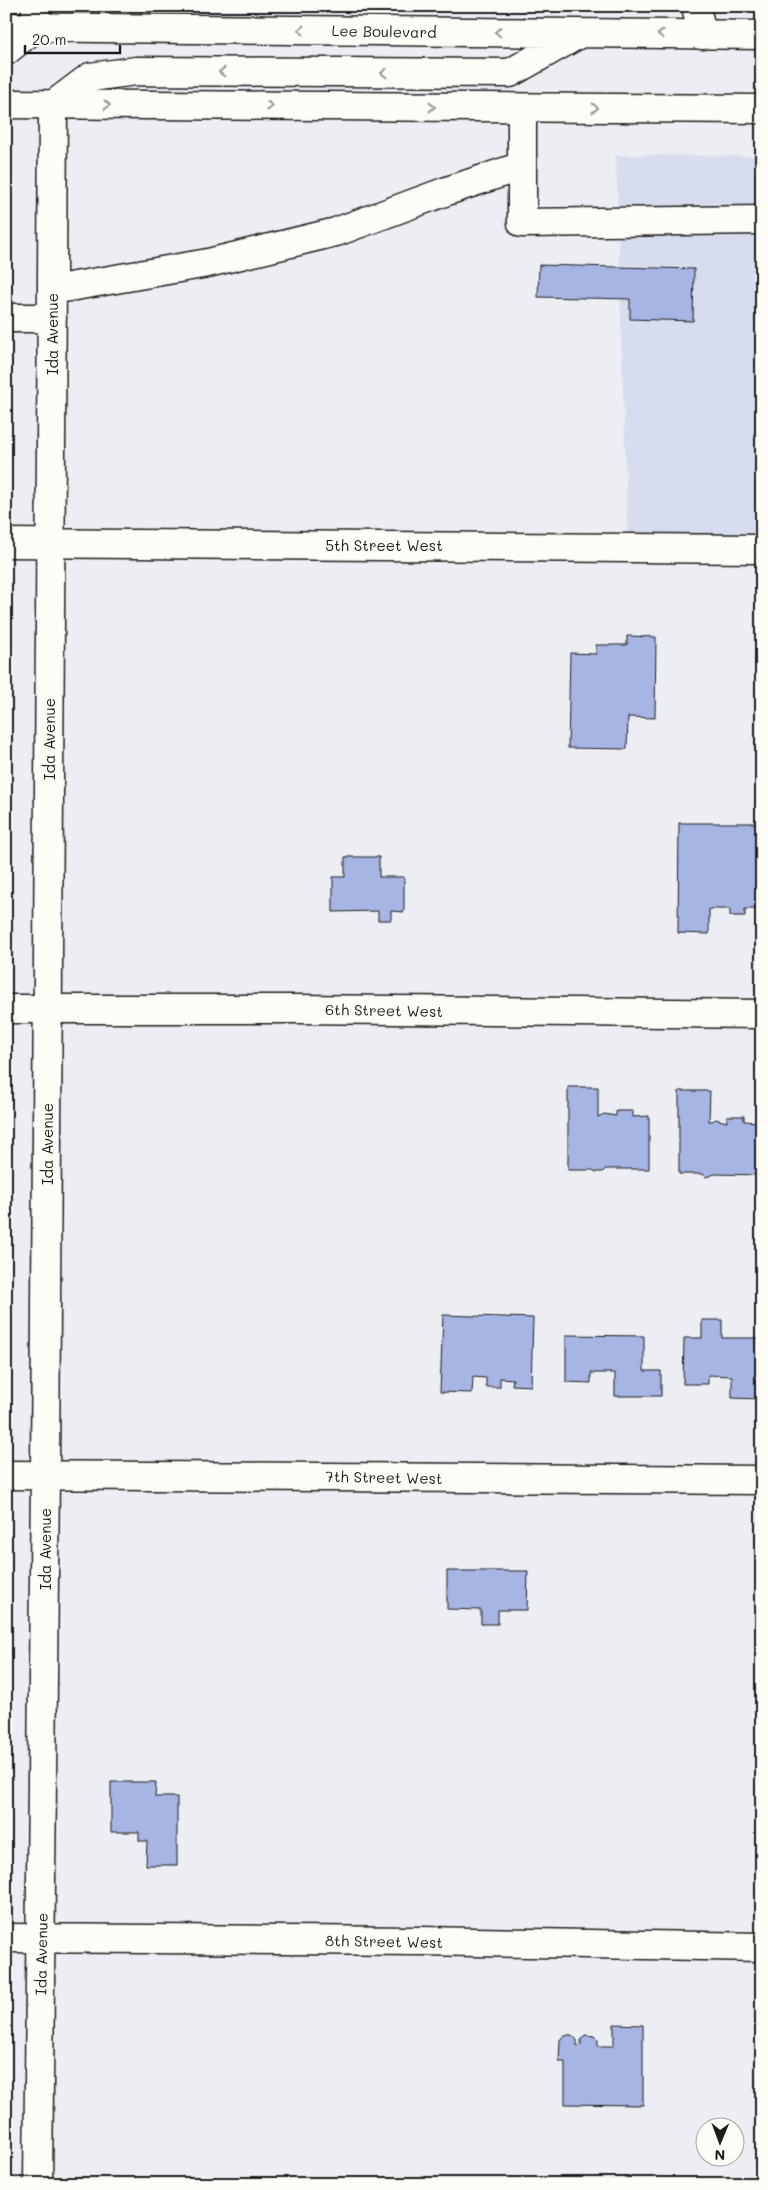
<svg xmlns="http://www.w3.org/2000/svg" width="768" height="2190" font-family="Mali,sans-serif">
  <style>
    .built { fill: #d7ddef }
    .building { fill: #a7b5e5; stroke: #1c1c1c }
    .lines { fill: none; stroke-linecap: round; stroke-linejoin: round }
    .minor-casing { stroke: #1c1c1c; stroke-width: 31 }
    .major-casing { stroke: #1c1c1c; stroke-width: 31 }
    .minor { stroke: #fdfcf7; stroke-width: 28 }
    .major { stroke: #fdfcf7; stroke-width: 28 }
    .oneway { stroke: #989794 }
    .labels { text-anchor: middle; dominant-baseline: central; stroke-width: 4; stroke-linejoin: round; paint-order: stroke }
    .street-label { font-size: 15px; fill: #1c1c1c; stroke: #fdfcf7 }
  </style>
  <rect width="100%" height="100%" fill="#eceef3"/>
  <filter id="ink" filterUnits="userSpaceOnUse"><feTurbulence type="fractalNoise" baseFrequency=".02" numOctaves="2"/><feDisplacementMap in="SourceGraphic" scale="10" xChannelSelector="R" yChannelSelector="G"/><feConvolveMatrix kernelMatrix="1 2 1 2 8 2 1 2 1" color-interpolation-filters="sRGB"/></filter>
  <g filter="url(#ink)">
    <path class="built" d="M616,155l146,1v397l-134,-1z"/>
    <path class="building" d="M539,265l155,4 -1,52 -63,-2v-20l-92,-2z
      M627,636l29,1 -1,81 -27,-1 -1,32 -59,-1 2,-95 26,1v-9h31z
      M679,823h83v86h-17v7h-15v-7h-21v25l-31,-1z
      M345,857h34v20h25v35l-13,-1v9h-13v-9l-45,1v-35h12z
      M568,1087h30v30l6,-3 12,2v-5h17v6l16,-1v53h-44l-2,3h-7l-3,-2h-25z
      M679,1091h31l-1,30h4l2,-2 12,3v-6h17v5l15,1v53l-44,-1 -9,3 -3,-3h-24z
      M443,1315l90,3 -2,68 -19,-1 1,-6 -13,-1v9h-14v-9l-13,-1 -1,16 -32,-1z
      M702,1320h20v18h39v61l-29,-1v-22l-24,-1v9h-25l1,-46h18z
      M566,1335l78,1v35h17v25h-46v-23h-24v10l-25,-1z
      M447,1571h81l-1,39h-29v14h-17v-14l-34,-1z
      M111,1782h45l-1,15h22v68h-31l1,-24h-8v-9h-28z
      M614,2024l29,1v80l-78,-1v-42h-6l1,-22 4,-5h8l5,5v6l4,-1v-5l4,-5 9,1 4,4v6h16z"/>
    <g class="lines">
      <defs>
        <path id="minor" d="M696,6l6,29
          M36,27v-21
          M522,108v115l240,-3
          M52,290l156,-27 128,-31 111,-41 75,-25
          M6,318h46
          M6,543l756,6
          M6,1009h291l465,5
          M6,1475l756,5
          M6,1938l415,3 341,6
          M38,2184l7,-709 8,-1370"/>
        <path id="major" d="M6,27l756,8
          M6,51l30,-24
          M6,104l756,5
          M53,105l37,-28 46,-6 374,2 69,-39"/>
      </defs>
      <use href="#minor" class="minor-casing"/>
      <use href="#major" class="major-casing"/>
      <use href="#minor" class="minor"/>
      <use href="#major" class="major"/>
    </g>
    <defs><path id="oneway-chevron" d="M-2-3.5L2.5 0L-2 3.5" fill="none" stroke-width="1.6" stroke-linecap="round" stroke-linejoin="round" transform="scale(1.25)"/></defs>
    <g class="oneway">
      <use href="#oneway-chevron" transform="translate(301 30) rotate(-179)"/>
      <use href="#oneway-chevron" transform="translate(498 32) rotate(-179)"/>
      <use href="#oneway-chevron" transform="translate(661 34) rotate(-179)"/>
      <use href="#oneway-chevron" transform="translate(222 72) rotate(-180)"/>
      <use href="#oneway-chevron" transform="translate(384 73) rotate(-180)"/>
      <use href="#oneway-chevron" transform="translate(107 105)"/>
      <use href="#oneway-chevron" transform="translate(270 106)"/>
      <use href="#oneway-chevron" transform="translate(432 107)"/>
      <use href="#oneway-chevron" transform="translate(595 108)"/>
    </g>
  </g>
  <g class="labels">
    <g class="street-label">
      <text transform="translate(384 31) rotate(1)">Lee Boulevard</text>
      <text transform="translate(52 334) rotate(-90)">Ida Avenue</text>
      <text x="384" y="545">5th Street West</text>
      <text transform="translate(49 739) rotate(-90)">Ida Avenue</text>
      <text transform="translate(384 1010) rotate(1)">6th Street West</text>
      <text transform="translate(47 1144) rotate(-90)">Ida Avenue</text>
      <text transform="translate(384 1477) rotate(1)">7th Street West</text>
      <text transform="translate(45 1549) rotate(-90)">Ida Avenue</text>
      <text transform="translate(384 1941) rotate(1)">8th Street West</text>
      <text transform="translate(41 1954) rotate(-89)">Ida Avenue</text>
    </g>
  </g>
  <rect width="768" height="2190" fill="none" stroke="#fdfcf7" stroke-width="25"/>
  <rect x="12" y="12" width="743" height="2165" fill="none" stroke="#1c1c1c" stroke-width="2" filter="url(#ink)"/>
  <g transform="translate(720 2142) rotate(181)"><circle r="24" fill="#fdfcf7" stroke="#a3a29f"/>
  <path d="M0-4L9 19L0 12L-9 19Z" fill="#1c1c1c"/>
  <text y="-8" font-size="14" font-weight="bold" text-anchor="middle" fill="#1c1c1c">N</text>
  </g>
  <path d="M25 45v8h95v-8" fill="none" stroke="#1c1c1c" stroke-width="2.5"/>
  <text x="32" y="45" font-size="15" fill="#1c1c1c" stroke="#fdfcf7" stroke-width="4" paint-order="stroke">20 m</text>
</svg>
